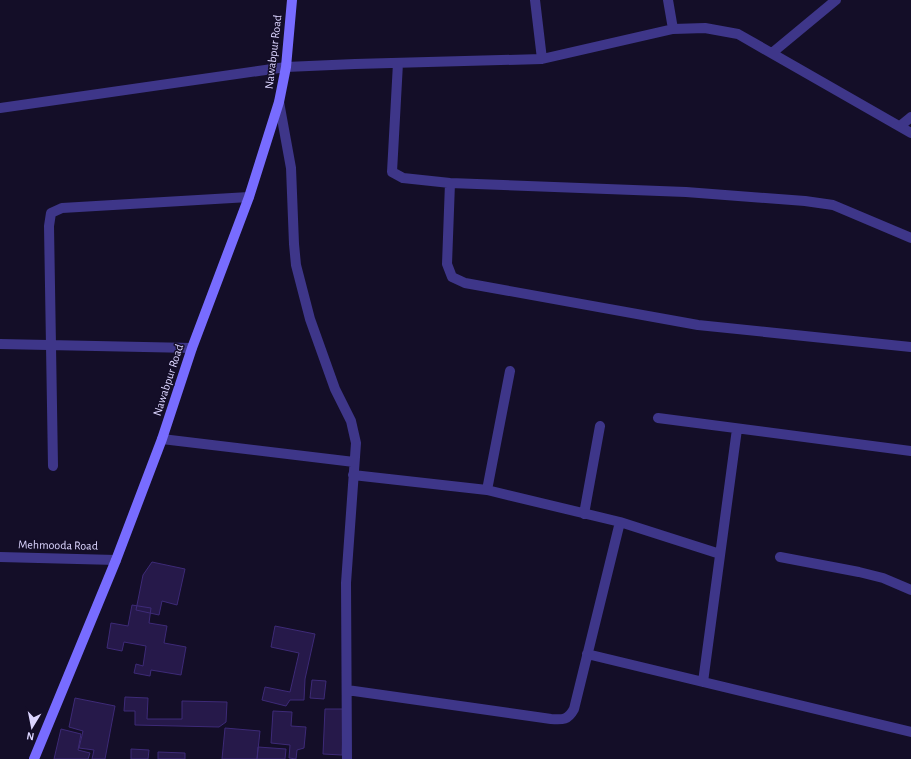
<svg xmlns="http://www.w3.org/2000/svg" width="911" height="759" font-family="'Alegreya Sans',sans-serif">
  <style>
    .building { fill: #26194a; stroke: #3d2a77 }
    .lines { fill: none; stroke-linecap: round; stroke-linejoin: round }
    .street { stroke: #3e3689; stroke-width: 10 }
    .secondary { stroke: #786cff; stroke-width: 10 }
    .labels { text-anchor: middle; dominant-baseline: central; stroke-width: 3; stroke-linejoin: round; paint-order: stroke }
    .street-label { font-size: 12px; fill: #dcd5ff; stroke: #140e28 }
  </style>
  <rect width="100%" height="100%" fill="#140e28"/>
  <path class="building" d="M152,562l33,7 -8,36 -15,-4 -3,14 -23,-5 7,-35z
    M132,605l19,3 -2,15 18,3 -3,17 22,4 -5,28 -30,-5 -1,6 -16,-3 2,-9 7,2 3,-20 -22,-4 -2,9 -15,-3 4,-25 17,3z
    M275,626l40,8 -10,45 -1,21h-14l-4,6 -24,-6 3,-13 25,5 9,-39 -28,-6z
    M312,680l14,1 -2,18 -14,-1z
    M125,697l23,1 -1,21h35v-18l45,1 -1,20 -7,5 -84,-2v-14h-11z
    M75,698l40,8 -10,53h-13l2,-9 -15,-2 4,-17 -14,-4z
    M325,709h19l-2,46 -19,-1z
    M273,711l19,1 -1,14 15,1 -2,21 -7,2 -1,9 -7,-1 1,-13 -19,-2z
    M225,728l35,3 -3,28h-35z
    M61,729l20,5 -3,16 12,3 -2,6h-34z
    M258,747l28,2 -1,10h-28z
    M131,749l18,1 -1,9h-17z
    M158,752l27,1v6h-27z"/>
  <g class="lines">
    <path class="street" d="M535,0l7,59
      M668,0l5,29
      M772,53l64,-53
      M398,63l-6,109 11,6 47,5 236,9 119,9 28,4 78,33
      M279,102l12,66 3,76 2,21 14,54 25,70 16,32 5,22 -10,140 1,176
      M0,108l286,-41 69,-3 187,-5 131,-30 32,-1 33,6 173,99
      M900,126l11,-9
      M450,183l-3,81 5,13 13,6 233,42 213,22
      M0,344l192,4
      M658,418l253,33
      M162,439l192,23
      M53,466l-4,-240 2,-13 11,-5 187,-11
      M353,475l134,15 133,32 100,32
      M487,490l23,-119
      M584,514l16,-88
      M0,557l116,3
      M780,557l79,15 24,6 28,12
      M587,654l324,78
      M703,682l34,-253
      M347,690l204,29c12,1 17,1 23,-10l46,-187"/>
    <path class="secondary" d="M34,759l82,-199 46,-121 30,-91 57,-151 30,-95 7,-35 6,-67"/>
  </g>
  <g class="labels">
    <g class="street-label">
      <text transform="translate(273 52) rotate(-83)">Nawabpur Road</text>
      <text transform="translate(168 380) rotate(-72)">Nawabpur Road</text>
      <text transform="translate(58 545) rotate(1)">Mehmooda Road</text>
    </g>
  </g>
  <g transform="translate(32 727) rotate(190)" stroke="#140e28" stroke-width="3" paint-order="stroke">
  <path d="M0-3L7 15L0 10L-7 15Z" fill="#dcd5ff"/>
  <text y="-6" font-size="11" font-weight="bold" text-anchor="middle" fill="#dcd5ff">N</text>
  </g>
</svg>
